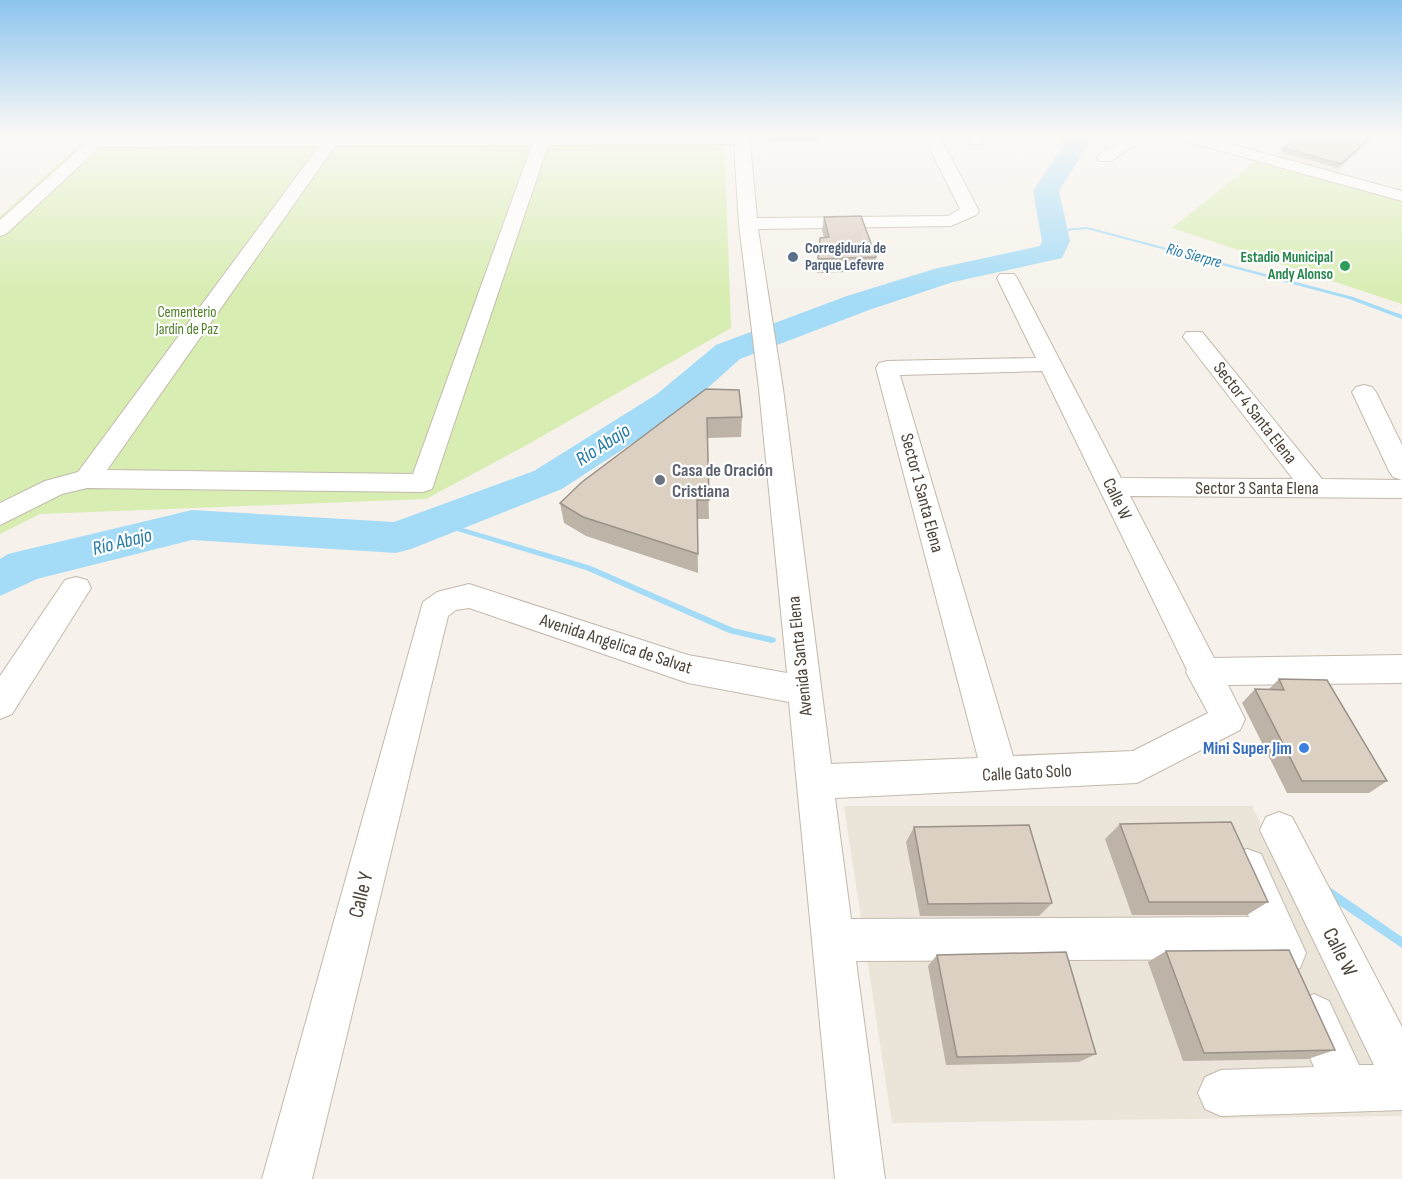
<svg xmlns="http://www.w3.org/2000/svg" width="1402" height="1179" font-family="'Sofia Sans Condensed',sans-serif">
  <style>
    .residential { fill: #ebe4d9 }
    .green { fill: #d7edb1 }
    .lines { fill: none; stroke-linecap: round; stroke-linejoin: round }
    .stream { fill: #a4dbf6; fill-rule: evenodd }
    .river { fill: #a4dbf6; fill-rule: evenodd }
    .minor-casing { stroke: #c3b9ac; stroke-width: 2 }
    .minor { fill: #fff; fill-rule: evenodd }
    .wall { fill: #bdb3a7 }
    .shaded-wall { fill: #9a9288 }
    .building { fill: #dcd0c2; stroke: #9a9288; stroke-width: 1.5 }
    .service-dot { fill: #5c6f8a; stroke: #fff; stroke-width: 2 }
    .leisure-dot { fill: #2e9e5b; stroke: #fff; stroke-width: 2 }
    .worship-dot { fill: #6b7280; stroke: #fff; stroke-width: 2 }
    .shop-dot { fill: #3f7fe0; stroke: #fff; stroke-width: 2 }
    .labels { text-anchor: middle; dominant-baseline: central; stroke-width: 4.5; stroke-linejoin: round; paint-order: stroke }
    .far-service-label { font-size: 15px; font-weight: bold; fill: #4e5e75; stroke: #fff; text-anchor: start }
    .far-leisure-label { font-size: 15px; font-weight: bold; fill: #27864d; stroke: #fff; text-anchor: end }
    .far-park-label { font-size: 15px; fill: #4d7e24; stroke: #fff }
    .far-water-label { font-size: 16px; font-style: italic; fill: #237aa7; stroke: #fff }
    .street-label { font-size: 18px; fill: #4c4238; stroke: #fff }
    .worship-label { font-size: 18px; font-weight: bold; fill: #5b616d; stroke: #fff; text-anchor: start }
    .shop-label { font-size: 18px; font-weight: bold; fill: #366cbe; stroke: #fff; text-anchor: end }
    .water-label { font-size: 20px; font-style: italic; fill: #237aa7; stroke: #fff }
    .near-street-label { font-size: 21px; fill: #4c4238; stroke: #fff }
  </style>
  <rect width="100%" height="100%" fill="#f6f2eb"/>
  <path class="residential" d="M1300,133h34l36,10 -33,29 -64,-18z
    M844,806h408l150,298v12l-510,7z"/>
  <path class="green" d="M93,133h631l7,195 -206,118 -99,53 -386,15 -40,20v-318z
    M1256,161l146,41v102l-230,-76z"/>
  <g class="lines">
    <path class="stream" d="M1087,227l266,70 49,18v4l-53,-20 -262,-70 -33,3 -2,-1 2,-1z
      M434,520h2l155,46 142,62 39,9 3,1 1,2 -1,2 -3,1 -43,-10 -143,-63 -152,-46 -1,-2z
      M1328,886l74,51v11l-78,-53 -1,-4 1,-4z"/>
    <path class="river" d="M1053,133h26l10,10 -30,48 11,50 -8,17 -109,24 -84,28 -129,49 -57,51 -121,79 -151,60 -15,4 -204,-13 -155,39 -37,17v-37l8,-5 184,-44 202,12 140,-51 123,-77 59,-49 131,-49 87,-27 106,-23 2,-5 -9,-50 31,-47z"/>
    <defs>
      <path id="minor" d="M97,133h16l-3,4 216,-1 2,-3h15l-2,3 408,-3 8,85 191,-2 12,-7 -38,-76h16l41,78 -3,4 -25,11 -193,3 25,160 48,375 147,-6 -102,-390 3,-5 8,-2 149,-3 -39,-80 3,-4h14l3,4 104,200 172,1 -110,-142 3,-5h16l120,147 80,1v18l-272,-2 84,162 188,-3v28l-174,2 17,34 -5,11 -103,53 -302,15 16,121 398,-2 -22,-49 6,-14 14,-5 14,5 45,99 -6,15 -15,6 -15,-6 -4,-9 -410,2 29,218h-50l-46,-477 -101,-19 -219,-75 -13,2 -8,6 -136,563h-50l161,-577 14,-10 32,-8 219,71 99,18 -28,-284 -20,-165 -5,-80 -186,1 -116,344 -9,3 -336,-4 -25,6 -62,31v-22l45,-22 33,-9 241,-326 -219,1 -94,87 -6,2v-16zM532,145l-119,329 -306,-4 228,-324zM1042,371l145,299 -1,2 22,41 -75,38 -120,5 -113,-381z
        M969,133h16l-4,11h-10z
        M1135,133h18l-42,28h-12l-2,-3 2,-3z
        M1165,133h25l212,58v10l-235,-65z
        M1364,385l8,2 4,5 26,53v35l-9,-3 -4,-6 -37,-79 4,-5z
        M76,577l11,3 4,8 -79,126 -12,5v-43l65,-96z
        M1279,812l13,5 110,210v83l-181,6 -16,-7 -7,-16 7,-16 16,-7 93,-3 -22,-51 7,-15 15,-7 15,7 30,64h15l-114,-235 6,-13z"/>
    </defs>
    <use href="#minor" class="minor-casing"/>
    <use href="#minor" class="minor"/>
  </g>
  <path class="wall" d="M768,133h51v8h-49z
    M1367,142l-29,26 -57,-16 2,-4z
    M824,217l52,40 -2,14 -57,2 3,-35h4l-2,-8z
    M739,390l3,27 -1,20 -34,1 2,81h-12l1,54 -112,-37 -22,-13 -4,-20z
    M1279,679l108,102 -18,12h-82l-45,-90 13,-14 13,1z
    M1120,824l148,78 -21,13h-115l-27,-76z
    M914,827l138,76 -13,13h-119l-14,-74z
    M1166,951l169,99 -27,9 -125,2 -35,-99z
    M937,955l159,99 -17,8 -133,3 -18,-99z"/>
  <path class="shaded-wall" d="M1370,138l-3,4 -29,26 3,-4z"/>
  <path class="building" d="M1301,133h50l19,5 -29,26 -58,-16z
    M861,216l15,41 -58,2 2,-21 9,-1 -5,-20z
    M706,389l33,1 3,27 -35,1 2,82h-12l1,54 -115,-37 -23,-14 22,-21z
    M1279,679l48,1 60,101h-85l-47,-92 29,1z
    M1231,822l37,80h-119l-29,-78z
    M1029,825l23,78 -124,1 -14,-77z
    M1289,950l46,100 -131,3 -38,-102z
    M1066,952l30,102 -139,3 -20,-102z"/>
  <linearGradient id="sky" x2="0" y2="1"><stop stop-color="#8dc4ee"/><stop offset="0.45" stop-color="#fbf9f6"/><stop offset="1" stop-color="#fbf9f6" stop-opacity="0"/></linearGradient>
  <rect width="1402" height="298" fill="url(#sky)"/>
  <circle class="service-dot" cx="793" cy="257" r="6"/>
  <circle class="leisure-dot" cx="1345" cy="266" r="6"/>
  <circle class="worship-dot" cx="660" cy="480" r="6"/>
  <circle class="shop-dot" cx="1304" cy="748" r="6"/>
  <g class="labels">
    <g class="far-service-label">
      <text x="805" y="248">Corregiduría de<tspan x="805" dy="17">Parque Lefevre</tspan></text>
    </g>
    <g class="far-leisure-label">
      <text x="1333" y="257">Estadio Municipal<tspan x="1333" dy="17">Andy Alonso</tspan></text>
    </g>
    <g class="far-park-label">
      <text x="187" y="312">Cementerio<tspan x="187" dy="17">Jardín de Paz</tspan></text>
    </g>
    <g class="far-water-label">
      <text transform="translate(1194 256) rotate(15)">Rio Sierpre</text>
    </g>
    <g class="street-label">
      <text transform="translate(1255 413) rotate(52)">Sector 4 Santa Elena</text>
      <text x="1257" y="488">Sector 3 Santa Elena</text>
      <text transform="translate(922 493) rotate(75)">Sector 1 Santa Elena</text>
      <text transform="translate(1117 499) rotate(64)">Calle W</text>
      <text transform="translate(616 644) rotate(18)">Avenida Angelica de Salvat</text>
      <text transform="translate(800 656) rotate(-96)">Avenida Santa Elena</text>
      <text transform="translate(1027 773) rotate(-3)">Calle Gato Solo</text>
    </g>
    <g class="worship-label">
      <text x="672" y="470">Casa de Oración<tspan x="672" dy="21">Cristiana</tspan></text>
    </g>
    <g class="shop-label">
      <text x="1292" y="748">Mini Super Jim</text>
    </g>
    <g class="water-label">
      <text transform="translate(603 445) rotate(-33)">Río Abajo</text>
      <text transform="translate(122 542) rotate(-14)">Río Abajo</text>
    </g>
    <g class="near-street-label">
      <text transform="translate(361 895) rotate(-76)">Calle Y</text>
      <text transform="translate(1340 952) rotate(63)">Calle W</text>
    </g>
  </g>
</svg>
